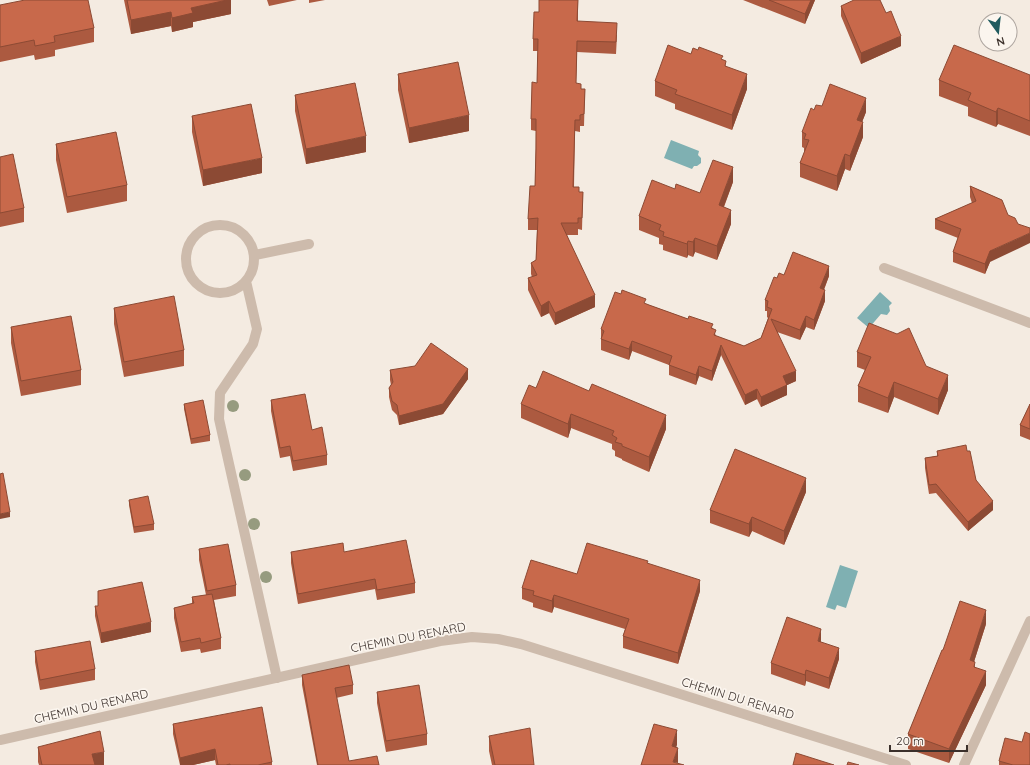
<svg xmlns="http://www.w3.org/2000/svg" width="1030" height="765" font-family="Quicksand,sans-serif">
  <style>
    .water { fill: #7fb0b2 }
    .lines { fill: none; stroke-linecap: round; stroke-linejoin: round }
    .minor { stroke: #cdbbac; stroke-width: 10 }
    .tree { fill: #969b7f }
    .wall { fill: #ac5a40 }
    .shaded-wall { fill: #8c4a34 }
    .building { fill: #c8694b; stroke: #8c4a34 }
    .labels { text-anchor: middle; dominant-baseline: central; stroke-width: 3.5; stroke-linejoin: round; paint-order: stroke }
    .street-label { font-size: 12px; fill: #3b302b; stroke: #fbf5ee }
  </style>
  <rect width="100%" height="100%" fill="#f4ebe1"/>
  <path class="water" d="M671,140l28,11 -1,4 3,3v5l-4,3h-3l-2,3 -28,-11z
    M880,292l12,11 -3,3 1,5 -3,4 -6,-1 -12,14 -12,-10z
    M840,565l18,6 -12,37 -9,-3 -2,5 -9,-3z"/>
  <g class="lines">
    <path class="minor" d="M186 259a34 34 0 1 1 68 0a34 34 0 1 1-68 0Z
      M255,255l54,-11
      M884,268l146,55
      M246,281l11,48 -4,15 -33,49 -1,26 58,259
      M0,740l440,-99 32,-4 26,2 23,5 385,121
      M964,765l66,-144"/>
  </g>
  <g class="tree">
    <circle cx="233" cy="406" r="6"/>
    <circle cx="245" cy="475" r="6"/>
    <circle cx="254" cy="524" r="6"/>
    <circle cx="266" cy="577" r="6"/>
  </g>
  <path class="wall" d="M124,0h107v14l-38,8v5l-21,5 -1,-6 -40,8z
    M267,0h30l-28,6z
    M309,0h16l-16,3z
    M578,0v21l39,14 -1,19 -39,-2 -1,31 5,6h4l-1,37h-4v6l-5,-1 -1,56 5,5h4l-1,38 -4,-1v6h-11l28,72 -40,18 -6,-12 -8,4 -13,-27v-12l4,-1 -1,-3v-11l5,-3 1,-30h-9v-11l7,-33 1,-55 -5,-1v-11l6,-36 1,-32h-5v-12l6,-27z
    M743,0h72l-10,24z
    M0,5l94,23v14l-39,8v6l-20,4 -1,-5 -34,7z
    M841,6l45,7 15,33 -40,18 -20,-48z
    M691,54l32,6 3,7 21,22 -15,41 -57,-21v-5l-20,-8v-15z
    M398,74l71,57 -60,12 -11,-53z
    M1030,75v61l-32,-12 -2,3 -28,-11v-9l-29,-11v-16z
    M295,95l71,57 -60,12 -11,-53z
    M822,106l44,6 -4,10 1,15 -13,34 -5,-2 -8,22 -37,-14v-14l4,-10v-5l-2,-1v-15l12,-22z
    M192,116l70,57 -59,13 -11,-54z
    M56,144l71,41v16l-60,12 -11,-53z
    M0,157l24,51v14l-24,5z
    M733,182l-9,25 7,17 -14,36 -22,-8 -2,5 -5,-2 -1,3 -24,-8v-5l-4,-1v-6l-20,-8v-14l36,-27 25,4z
    M970,186l32,14 -12,62 -5,12 -32,-12v-10l5,-14 -23,-9v-10l37,-16 -2,-6z
    M784,275l45,1 -5,14 1,11 -11,29 -8,-3 -6,13 -23,-8 19,49 -9,4v10l-26,12 -4,-8 -12,6 -24,-50 -9,26 -13,-5 -3,9 -27,-10v-10l-37,-14 -3,9 -28,-10v-21l45,-25 3,1 64,23 3,8 28,10 17,-8 7,-20 -1,-1v-6h-2v-11l12,-22z
    M114,308l70,42v16l-60,11 -10,-53z
    M11,327l70,43v15l-60,11 -10,-53z
    M857,352l69,14 22,24 -10,25 -44,-18 -6,16 -30,-11v-16l7,-16 -8,-3z
    M390,370l78,9 -25,35 -44,11 -2,-10 -5,-5 -3,-13v-9l2,-3 -1,-5z
    M271,400l41,30 15,25v10l-34,6 -3,-15 -10,2 -9,-47z
    M184,404l26,31v6l-19,3 -7,-35z
    M521,404l145,25 -17,43 -27,-12v-1l-7,-3v-5l-3,-2v-5l-41,-16 -3,10 -47,-20z
    M1030,404v36l-10,-4v-11z
    M937,451h30l9,29 17,30 -25,21 -32,-38 -7,1 -4,-26v-10l12,-2z
    M806,492l-22,53 -32,-14 -3,6 -39,-14v-13z
    M129,500l25,24v6l-20,3 -5,-28z
    M199,549l37,36v11l-22,4 7,38v11l-20,4 -1,-4 -19,3 -7,-34v-10l18,-4v-7l14,-2 -7,-35z
    M291,552h53l71,31v10l-38,7 -2,-11 -77,15 -7,-41z
    M648,564l52,27 -22,73 -55,-16v-12l2,-7 -71,-22 -2,6 -19,-6v-4l-11,-4v-11l55,-14z
    M98,591l53,41 -50,11 -6,-27v-10h3z
    M986,624l-12,38 1,5 11,18 -37,78 -41,-14v-15l35,-84z
    M821,640v2l18,17 -10,30 -23,-8 -1,5 -34,-12v-11z
    M35,651l60,18v11l-55,10 -5,-28z
    M302,675l51,10v9l-17,4 13,63 30,4h-62l-15,-80z
    M377,692l50,42v11l-41,7 -9,-49z
    M173,724l99,38v3h-56l-1,-5 -22,5h-13l-7,-31z
    M489,736l45,29h-42l-3,-14z
    M38,747l66,18h-65l-1,-3z
    M999,761l31,4h-31z"/>
  <path class="shaded-wall" d="M227,0h4v14l-38,8v5l-21,5v-14l19,-10z
    M811,0h4l-10,24v-10z
    M171,12v14l-40,8v-14z
    M901,36v10l-40,18v-11z
    M747,74v15l-15,41v-15z
    M866,98v14l-9,23v-15z
    M998,108v16l-2,3v-15z
    M469,115v16l-60,12v-15z
    M863,122v15l-13,34v-15z
    M366,136v16l-60,12v-15z
    M845,154v15l-8,22v-15z
    M262,158v15l-59,13v-16z
    M733,167v15l-14,37v-14z
    M731,210v14l-14,36v-14z
    M1030,233v10l-40,19 -5,12v-10l5,-13z
    M695,238v14l-2,5v-15z
    M688,241v14l-1,3v-14z
    M829,266v10l-9,23v-11z
    M825,290v11l-11,29v-10z
    M595,295v12l-40,18v-12z
    M549,301v12l-8,4v-11z
    M806,316v11l-6,13v-10z
    M632,341v10l-3,9v-11z
    M721,345v10l-9,26v-10z
    M699,366v10l-3,9v-10z
    M468,369v10l-25,35 -44,11v-9z
    M796,371v10l-13,6v-11z
    M948,375v15l-10,25v-16z
    M894,382v15l-6,16v-15z
    M787,385v10l-26,12v-10z
    M757,389v10l-12,6v-10z
    M571,414v14l-3,10v-14z
    M666,415v14l-17,43v-15z
    M806,478v14l-22,53v-14z
    M993,501v9l-25,21v-9z
    M10,512v5l-10,2v-5z
    M752,517v14l-3,6v-13z
    M700,580v11l-22,73v-11z
    M554,595v12l-2,6v-12z
    M986,610v14l-16,50v-14z
    M151,622v10l-50,11v-10z
    M821,629v11l-3,11v-10z
    M839,648v11l-10,30v-11z
    M806,670v11l-1,5v-11z
    M986,671v14l-37,78v-14z
    M677,730v15l-5,16v-15z
    M678,748v15l-5,-1z
    M215,749v11l-22,5h-13v-7z
    M104,752v13h-12v-11z"/>
  <path class="building" d="M25,0h63l6,28 -40,8 1,6 -20,4 -1,-6 -34,7v-42z
    M127,0h100l-36,8 2,5 -21,5 -1,-6 -40,8z
    M539,0h39l-1,21 40,2 -1,19 -39,-1 -1,42 5,1v5h4l-1,25 -4,1v5h-5l-2,67h6v5h4l-1,26h-4v5h-17l34,72 -40,18 -6,-12 -8,5 -13,-28 9,-3 -6,-12 5,-3 2,-42 -10,1 2,-33h5l1,-37v-30h-5l1,-37 5,1 1,-44h-5l1,-27h5z
    M769,0h42l-6,14z
    M854,0h26l6,13 5,-2 10,25 -40,17 -20,-47z
    M668,45l23,9 2,-6 5,2 1,-3 24,9 -2,3 5,2 -1,5 22,8 -15,41 -57,-21 2,-4 -22,-9z
    M954,45l76,30v46l-32,-13 -2,4 -28,-12 3,-7 -32,-13z
    M458,62l11,53 -60,13 -11,-54z
    M355,83l11,53 -60,13 -11,-54z
    M830,84l36,14 -9,22 6,2 -13,34 -5,-2 -8,22 -37,-13 9,-23 -5,-1 2,-5 -4,-2 9,-24 3,2 2,-5 6,1z
    M251,104l11,54 -59,12 -11,-54z
    M116,132l11,53 -60,12 -11,-53z
    M13,154l11,54 -24,5v-56z
    M713,160l20,7 -14,38 12,5 -14,36 -22,-8 -2,4 -5,-1 -1,3 -24,-8 1,-4 -5,-2 2,-5 -22,-9 13,-36 23,9 1,-5 24,9z
    M970,186l32,14 6,15 7,3 3,6 12,4v5l-40,18 -5,13 -32,-12 8,-23 -26,-10 41,-18z
    M793,252l36,14 -9,22 5,2 -11,30 -8,-4 -6,14 -29,-11 25,52 -13,5 4,9 -26,12 -4,-8 -12,6 -24,-50 -9,26 -13,-5 -3,9 -27,-10 3,-9 -40,-15 -3,8 -28,-10 3,-8 -3,-2 14,-37 6,2 1,-4 24,9 -2,4 5,2 39,14 1,-3 24,8 -2,4 5,2 -2,5 30,11 17,-8 11,-29 -5,-2 1,-6 -3,-1 9,-23 3,1 2,-5 5,2z
    M174,296l10,54 -60,12 -10,-54z
    M71,316l10,54 -60,11 -10,-54z
    M869,323l28,11 12,-6 17,38 22,9 -10,24 -44,-17 -6,16 -30,-12 13,-29 -14,-5z
    M431,343l37,26 -25,35 -44,12 -2,-11 -5,-4 -3,-13 4,-6 -3,-12 25,-4z
    M543,371l46,20 3,-7 74,31 -17,42 -27,-11v-2l-7,-2 2,-4 -5,-3 2,-4 -43,-17 -3,10 -47,-20 8,-19 7,3z
    M305,394l7,36 10,-3 5,28 -34,6 -3,-15 -10,2 -9,-48z
    M203,400l7,35 -19,4 -7,-35z
    M1030,404v25l-10,-4z
    M966,445l1,6h3l6,29 17,21 -25,21 -32,-38 -7,1 -4,-27 13,-2 -1,-5z
    M735,449l71,29 -22,53 -32,-14 -3,7 -39,-14z
    M3,473l7,39 -10,2v-40z
    M148,496l6,28 -20,3 -5,-27z
    M406,540l9,43 -38,7 -2,-11 -77,15 -7,-42 52,-9 1,9z
    M587,543l61,18 -1,2 53,17 -22,73 -55,-17 6,-17 -75,-24 -2,6 -19,-6 1,-4 -12,-3 9,-28 46,14z
    M228,544l8,41 -29,6 -8,-42z
    M142,582l9,40 -50,11 -6,-27h3v-15z
    M212,594l9,44 -20,5 -1,-5 -19,4 -7,-34 20,-5 -2,-6z
    M960,601l26,9 -16,50 5,2 -1,5 12,4 -37,78 -41,-15 34,-84h1z
    M787,617l34,12 -3,12 21,7 -10,30 -23,-8 -1,5 -34,-12z
    M90,641l5,28 -55,11 -5,-29z
    M349,665l4,20 -18,3 14,73 28,-5 2,9h-61l-16,-90z
    M419,685l8,49 -41,7 -9,-49z
    M262,707l10,55 -14,3h-28v-1l-4,1h-8l-3,-16 -35,9 -7,-34z
    M654,724l23,6 -5,16 6,2 -5,14 11,3h-43z
    M530,728l4,37h-39l-6,-29z
    M100,731l4,21 -12,2 3,11h-53l-4,-18z
    M1025,732l5,2v31h-17l-14,-4 6,-23 17,4z
    M796,753l38,12h-41z
    M848,762l11,3h-12z"/>
  <g class="labels">
    <g class="street-label">
      <text transform="translate(408 637) rotate(-11)">CHEMIN DU RENARD</text>
      <text transform="translate(738 698) rotate(17)">CHEMIN DU RENARD</text>
      <text transform="translate(91 706) rotate(-13)">CHEMIN DU RENARD</text>
    </g>
  </g>
  <g transform="translate(998 32) rotate(165)"><circle r="19" fill="#fbf5ee" stroke="#aea6a0"/>
  <path d="M0-3L7 15L0 10L-7 15Z" fill="#1f5a5e"/>
  <text y="-6" font-size="11" font-weight="bold" text-anchor="middle" fill="#3b302b">N</text>
  </g>
  <path d="M890 745v6h77v-6" fill="none" stroke="#3b302b" stroke-width="2"/>
  <text x="896" y="745" font-size="12" fill="#3b302b" stroke="#fbf5ee" stroke-width="3" paint-order="stroke">20 m</text>
</svg>
